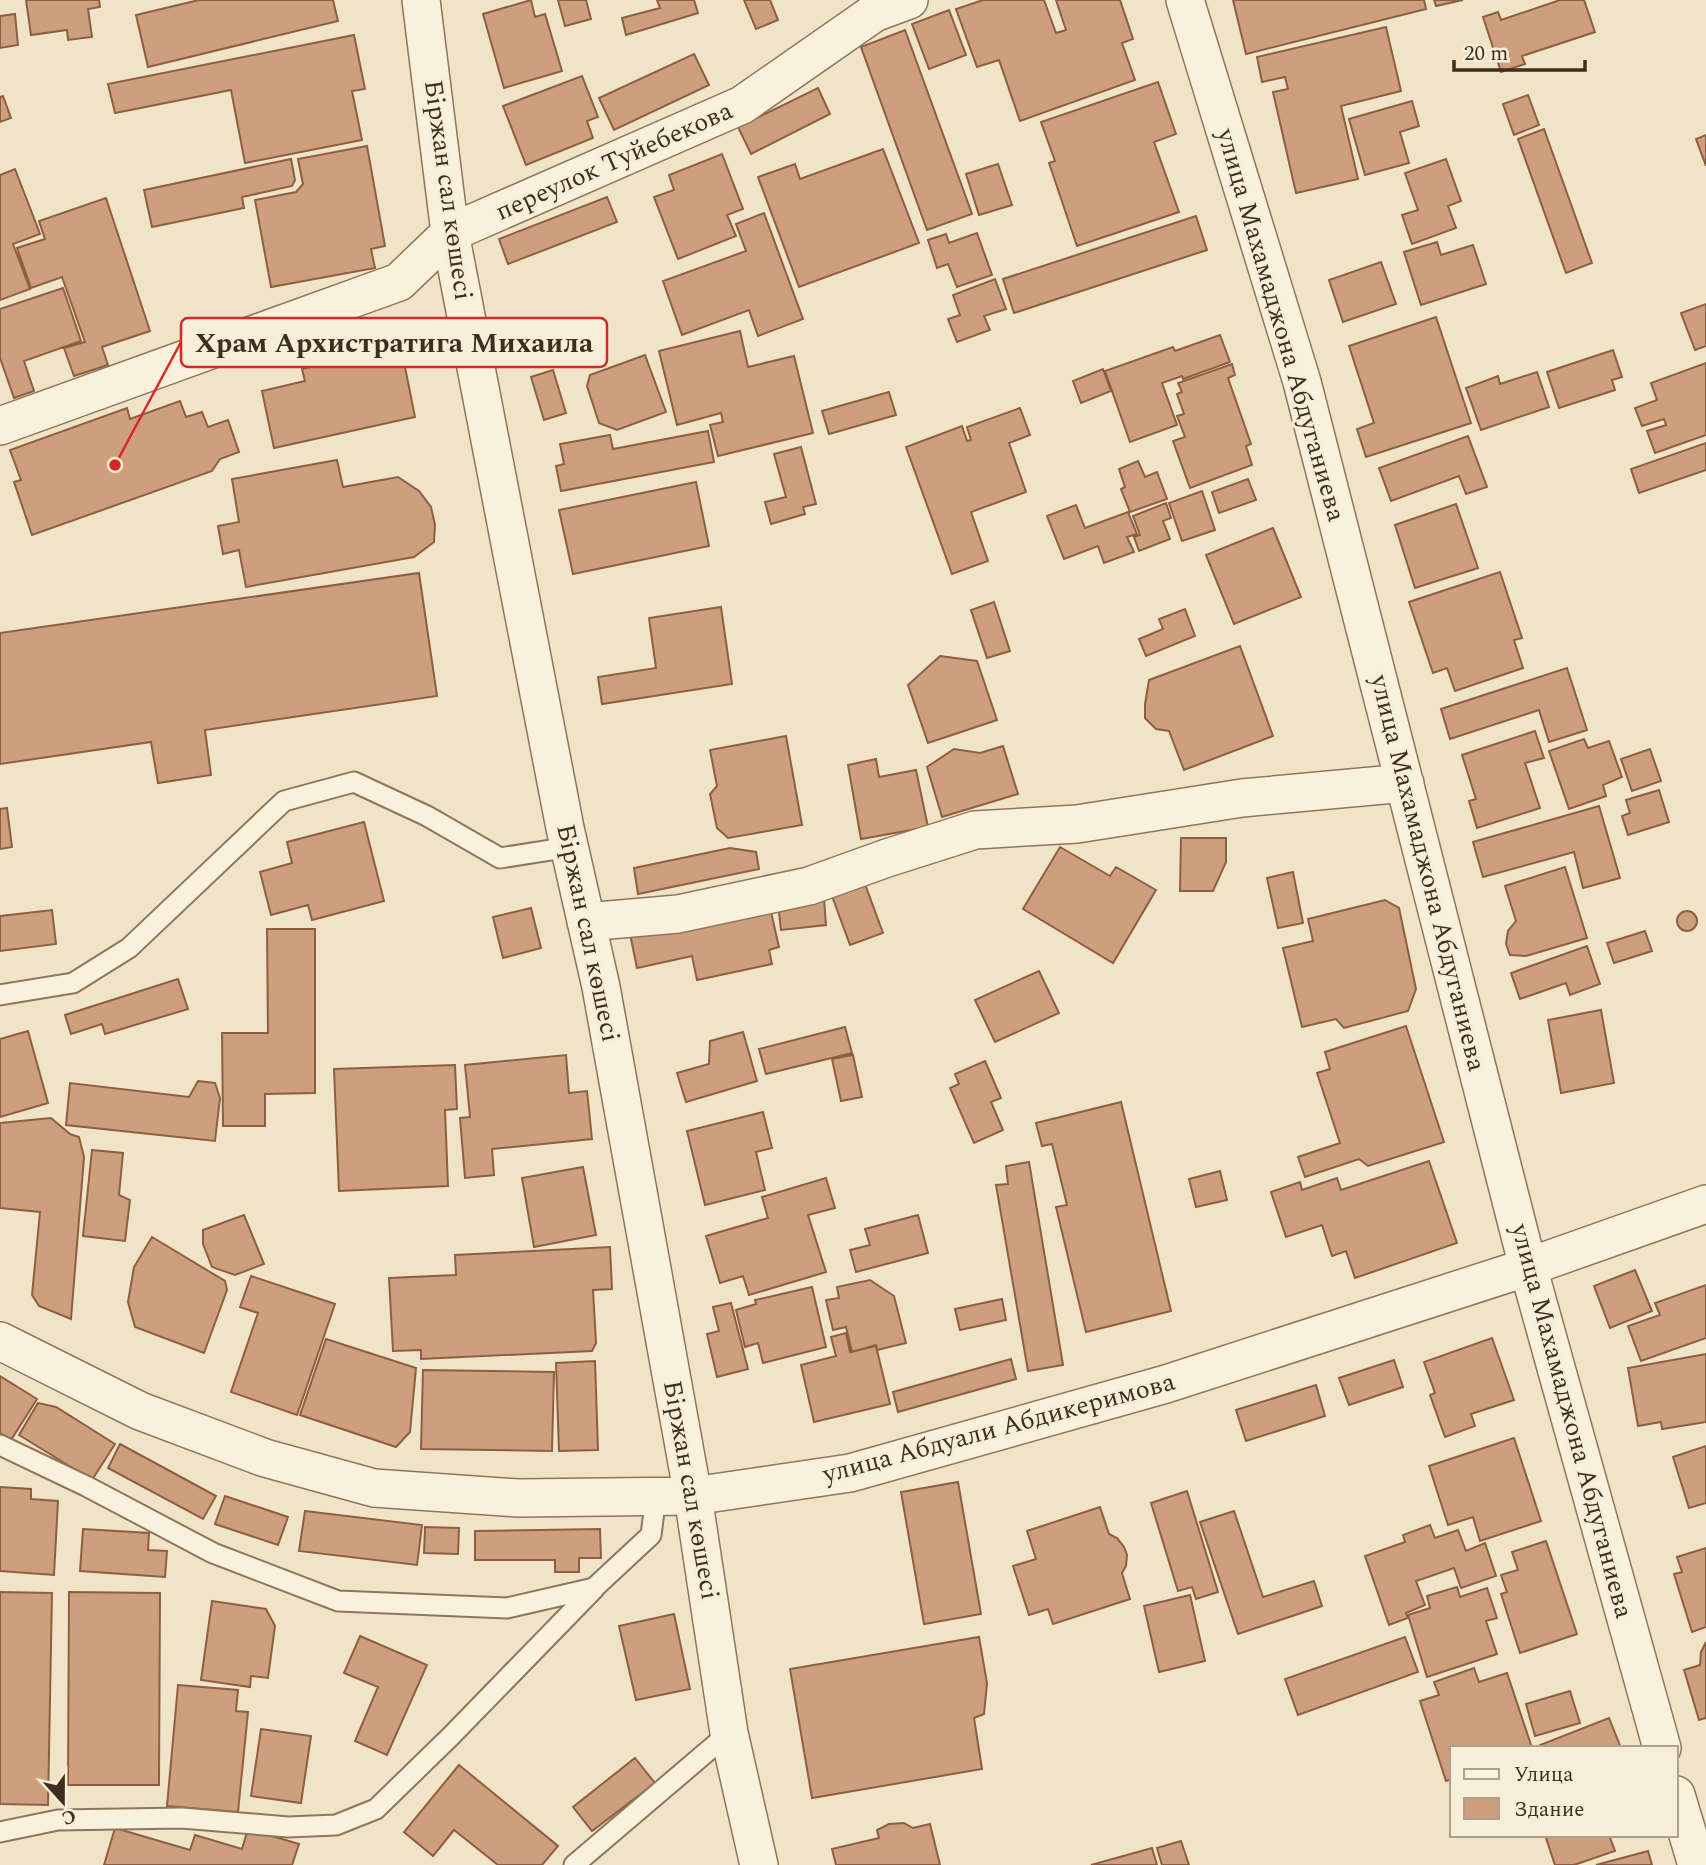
<svg xmlns="http://www.w3.org/2000/svg" width="1706" height="1865" font-family="Spectral,serif">
  <style>
    .building { fill: #cf9f7d; stroke: #8d5f41; stroke-width: 2 }
    .lines { fill: none; stroke-linecap: round; stroke-linejoin: round }
    .lane-casing { stroke: #8d765c; stroke-width: 23 }
    .street-casing { stroke: #8d765c; stroke-width: 40 }
    .lane { stroke: #faf1dc; stroke-width: 19 }
    .street { stroke: #faf1dc; stroke-width: 37 }
    .labels { text-anchor: middle; dominant-baseline: central; stroke-width: 6; stroke-linejoin: round; paint-order: stroke }
    .street-label { font-size: 26px; fill: #3d2e20; stroke: #f7eed8 }
    .leader { fill: none; stroke: #d62828; stroke-width: 2.5 }
    .callout-dot { fill: #d62828; stroke: #f7eed8; stroke-width: 2.5 }
    .callout { fill: #f7eed8; stroke: #d62828; stroke-width: 2.5 }
    .callout-label { font-size: 28px; text-anchor: middle; font-weight: bold; fill: #3d2e20 }
  </style>
  <rect width="100%" height="100%" fill="#f0e4c8"/>
  <path class="building" d="M26,0h73l1,7 -12,2 4,28 -24,3 -1,-10 -36,5z
    M199,0h134l5,21 -190,46 -12,-52z
    M531,0l4,17 10,-3 17,57 -58,17 -21,-74z
    M558,0h28l5,19 -26,7z
    M657,0h37l4,13 -72,22 -4,-17 38,-10z
    M744,0h26l8,20 -22,9z
    M983,0h61l12,33 10,-3 -10,-30h64l13,39 -11,4 13,37 -115,41 -21,-61 -22,7 -21,-58z
    M1233,0h191l2,9 -180,45z
    M1434,0h29l-27,6z
    M1560,0h24l11,32 -73,24 3,8 -24,8 -18,-55 15,-5 3,8z
    M949,10l17,45 -37,14 -17,-45z
    M15,14l3,31 -18,3v-32z
    M1386,27l15,64 -60,15 17,73 -62,14 -23,-101 15,-3 -3,-12 -23,5 -5,-25z
    M905,30l67,184 -45,16 -66,-183z
    M354,35l11,54 -13,2 10,49 -117,23 -14,-73 -116,23 -7,-29z
    M694,54l15,31 -95,45 -15,-32z
    M582,76l16,41 -11,4 6,17 -67,27 -23,-59z
    M1158,82l18,52 -22,8 25,70 -102,34 -28,-83 6,-2 -14,-39z
    M818,88l12,26 -79,40 -13,-27z
    M1528,95l11,30 -25,10 -11,-31z
    M3,96l8,22 -11,4v-25z
    M1412,101l7,25 -19,6 9,31 -44,12 -16,-56z
    M1544,129l48,134 -26,10 -48,-134z
    M1706,135v31l-10,-27z
    M367,146l18,100 -14,3 4,19 -104,19 -16,-87 41,-8 7,-8 -5,-25z
    M883,149l36,94 -120,44 -41,-110 37,-13 5,15z
    M722,154l21,55 -16,6 9,21 -58,23 -24,-62 20,-7 -5,-15z
    M291,159l4,21 -3,6 -50,11 2,11 -92,19 -8,-37z
    M1446,159l15,42 -13,5 8,22 -44,16 -10,-29 16,-5 -13,-37z
    M998,164l14,41 -33,10 -13,-41z
    M15,169l25,65 -27,10 17,45 -30,11v-125z
    M607,197l10,25 -109,42 -9,-25z
    M106,198l44,133 -48,16 6,18 -34,11 -10,-28 21,-6 -23,-65 -31,11 -14,-40 28,-9 -6,-18z
    M764,213l39,106 -45,17 -9,-26 -67,25 -19,-54 83,-30 -10,-27z
    M1196,216l11,34 -193,63 -11,-34z
    M977,233l15,42 -35,12 -9,-23 -11,4 -9,-28 18,-6 3,9z
    M1437,242l4,13 32,-10 13,39 -65,21 -17,-53z
    M1381,262l15,42 -53,18 -14,-42z
    M995,279l11,30 -22,7 6,14 -33,12 -9,-23 12,-4 -7,-20z
    M63,288l18,53 -57,20 10,30 -20,7 -14,-40v-49z
    M1706,304v42l-11,4 -14,-37z
    M1436,317l35,106 -105,34 -9,-28 17,-6 -25,-77z
    M740,331l8,36 46,-11 19,77 -95,23 -8,-31 13,-3 -2,-9 -44,12 -18,-74z
    M1220,335l10,27 -47,17 -1,-3 -20,7 15,42 -47,17 -25,-71 68,-24 2,4z
    M401,347l14,70 -141,31 -12,-57 43,-10 -3,-12z
    M1613,350l9,27 -10,3 3,10 -56,18 -12,-36z
    M645,355l21,57 -49,18 -18,-7 -12,-37 3,-11z
    M1706,363v72l-51,18 -8,-22 19,-6 -2,-6 -22,7 -7,-18 22,-8 -6,-17z
    M1232,364l3,11 -7,3 23,66 -5,2 6,19 -62,23 -17,-47 12,-4 -8,-21 7,-2 -7,-20 5,-2 -4,-9z
    M1103,369l8,22 -30,12 -8,-22z
    M553,370l13,43 -22,7 -13,-43z
    M1537,372l12,35 -68,23 -15,-42 32,-12 2,8z
    M889,392l7,23 -67,19 -7,-23z
    M180,401l6,16 16,-5 6,15 20,-7 11,32 -19,7 -8,12 -180,64 -18,-53 7,-2 -11,-30 117,-42 3,11z
    M1020,408l10,27 -21,8 17,49 -55,20 17,49 -36,13 -46,-127 56,-21 5,15 4,-1 -4,-13z
    M708,431l6,31 -153,29 -5,-25 8,-2 -4,-20 50,-9 3,14z
    M1468,436l19,51 -21,7 -7,-18 -68,25 -12,-33z
    M1706,443v27l-67,23 -8,-24z
    M801,447l15,57 -13,3 2,7 -34,10 -6,-22 21,-5 -12,-43z
    M337,460l6,27 55,-10 21,14 12,16 4,18 -1,17 -20,15 -168,30 -7,-37 -16,4 -5,-28 21,-4 -7,-43z
    M1138,461l7,16 12,-5 10,27 -37,13 -9,-23 4,-2 -6,-18z
    M1248,479l8,21 -37,13 -7,-21z
    M696,482l13,64 -136,28 -14,-64z
    M1202,491l13,39 -33,11 -13,-38z
    M1166,503l5,15 -8,3 7,18 -31,12 -5,-14 6,-2 -7,-19z
    M1456,504l22,64 -63,20 -20,-63z
    M1076,505l9,23 43,-16 9,22 -10,3 7,15 -30,11 -6,-17 -34,13 -17,-43z
    M1273,528l28,69 -67,27 -28,-69z
    M1500,572l22,66 -8,2 9,28 -68,23 -8,-23 -14,5 -24,-71z
    M419,573l18,123 -232,34 6,45 -53,8 -7,-41 -151,22v-131z
    M994,602l16,49 -23,7 -16,-48z
    M721,607l11,77 -130,20 -4,-27 58,-9 -7,-50z
    M1185,609l10,27 -49,20 -7,-17 24,-10 -4,-10z
    M1240,646l33,90 -89,34 -15,-39 -13,-2 -11,-11v-14l4,-24z
    M940,656l37,5 20,59 -69,23 -20,-58z
    M1567,668l20,62 -38,12 -10,-32 -89,29 -9,-30z
    M1535,731l9,27 -19,5 15,45 -63,20 -8,-27 7,-2 -14,-44z
    M786,736l16,89 -74,13 -11,-10 -7,-34 7,-8 -7,-36z
    M1584,739l4,9 21,-7 13,36 -19,8 3,11 -37,13 -20,-58z
    M1003,746l15,48 -76,23 -15,-50 27,-18 26,4z
    M1650,749l11,32 -29,10 -11,-32z
    M876,759l3,18 37,-7 12,57 -67,12 -13,-74z
    M1659,790l10,32 -41,13 -6,-19 8,-3 -4,-13z
    M1599,806l21,72 -37,10 -9,-36 -91,25 -10,-35z
    M7,808l5,39 -12,2v-40z
    M364,822l20,79 -72,19 -4,-15 -37,10 -11,-43 32,-9 -5,-21z
    M1181,838h45v24l-13,29h-33z
    M1060,847l50,29 6,-9 40,23 -43,73 -90,-54z
    M730,848l26,4 3,17 -121,25 -4,-26z
    M1565,867l22,71 -61,18 -16,-1 -4,-11 2,-13 8,-10 -11,-35z
    M1293,872l10,51 -25,5 -11,-50z
    M865,884l18,49 -33,12 -18,-49z
    M768,899l11,48 -10,3 3,14 -75,16 -5,-24 -55,12 -8,-39z
    M824,899l2,26 -45,5 -3,-26z
    M1385,900l14,8 17,81 -8,22 -64,17 -8,-9 -34,8 -19,-79 30,-7 -5,-22z
    M531,908l10,40 -38,10 -10,-41z
    M52,910l4,34 -56,7v-35z
    M1677 921a10 10 0 1 1 20 0a10 10 0 1 1-20 0Z
    M267,929h48v164l-50,1v32h-42l-1,-93h46z
    M1645,931l7,20 -38,12 -7,-20z
    M1587,946l13,38 -30,11 -4,-12 -46,16 -9,-26z
    M1039,971l20,42 -64,29 -20,-42z
    M178,979l10,30 -83,25 -3,-10 -31,10 -6,-19z
    M1601,1010l13,73 -53,10 -13,-73z
    M1406,1026l38,116 -76,24 -9,-7 -54,18 -7,-20 42,-14 -23,-70 13,-4 -5,-17z
    M845,1027l7,26 -86,21 -7,-25z
    M28,1031l20,72 -48,14v-78z
    M743,1032l14,49 -71,21 -9,-29 32,-9 1,-23z
    M566,1055l3,38 18,-2 5,48 -100,10 2,26 -29,3 -5,-60 10,-1 -5,-52z
    M853,1055l9,42 -21,4 -9,-42z
    M985,1061l16,37 -10,4 12,28 -29,13 -24,-55 9,-4 -4,-10z
    M455,1065l2,44 -12,1 3,76 -109,5 -5,-122z
    M198,1081l17,2 5,15 -5,43 -149,-16 4,-42 119,14z
    M1121,1102l50,209 -85,21 -30,-125 11,-2 -15,-61 -10,2 -6,-23z
    M763,1112l9,36 -16,4 9,38 -60,15 -18,-74z
    M51,1118l19,16 9,3 5,20 -13,162 -32,-13 -7,-11 8,-83 -40,-4v-85z
    M92,1150l31,3 -4,42 11,5 -5,41 -42,-5z
    M1429,1161l28,82 -102,35 -9,-27 -14,5 -10,-31 -36,12 -15,-45 29,-10 2,8 35,-12 4,12z
    M1029,1162l34,203 -35,6 -32,-186 12,-1 -2,-18z
    M583,1167l13,68 -62,12 -12,-69z
    M1220,1171l7,29 -31,7 -7,-28z
    M826,1178l9,30 -27,7 18,57 -77,23 -6,-19 -23,7 -14,-47 62,-18 -6,-21z
    M244,1215l20,49 -29,11 -23,-8 -9,-23v-14z
    M918,1215l10,38 -72,19 -6,-22 20,-5 -5,-16z
    M152,1237l73,44 2,9 -23,63 -69,-26 -7,-25 6,-35z
    M610,1247l2,42 -19,1 3,53 -4,8 -171,8v-9l-28,1 -4,-73 67,-3 -1,-20z
    M1635,1270l17,41 -42,17 -16,-42z
    M251,1276l84,28 -38,111 -66,-23 27,-79 -18,-6z
    M870,1280l24,16 12,47 -29,7 -1,-5 -24,7 -6,-25 -13,3 -7,-30 13,-2 -2,-11z
    M1706,1285v53l-65,23 -13,-35 32,-11 -5,-12z
    M812,1287l14,60 -63,16 -5,-20 -13,4 -9,-37 20,-6 -1,-4z
    M1002,1299l4,21 -46,10 -5,-21z
    M731,1303l17,66 -31,8 -10,-43 12,-3 -6,-24z
    M846,1333l4,19 26,-6 14,58 -76,18 -13,-57 35,-9 -5,-19z
    M1492,1338l22,62 -43,14 4,12 -30,11 -15,-42 5,-2 -11,-31z
    M326,1339l90,29 -6,64 -14,15 -96,-32z
    M1706,1354v68l-44,7 -1,-7 -23,4 -10,-58z
    M1011,1359l5,20 -118,33 -5,-20z
    M1394,1360l9,27 -54,18 -10,-27z
    M595,1361l3,89 -39,1 -3,-88z
    M423,1370l131,2 -2,79 -131,-2z
    M0,1376l37,23 -26,41 -11,-7z
    M1316,1385l9,31 -79,25 -10,-31z
    M38,1403l18,4 59,37 -23,36 -73,-45z
    M1514,1438l27,83 -61,20 -7,-24 -25,8 -19,-59z
    M120,1444l96,52 -13,23 -95,-51z
    M1706,1446v57l-17,5 -16,-51z
    M958,1482l23,132 -57,10 -23,-132z
    M0,1487l31,2v10l27,2 -4,74 -54,-4z
    M1187,1491l31,101 -22,7 -4,-12 -14,4 -27,-88z
    M225,1496l63,21 -10,28 -63,-21z
    M1100,1507l9,27 8,4 7,9 3,8 -1,11 -4,7 8,26 -77,25 -5,-15 -19,6 -16,-49 23,-7 -9,-28z
    M305,1511l117,14 -5,40 -118,-14z
    M1234,1511l29,86 51,-16 8,25 -84,28 -38,-112z
    M1430,1525l5,13 23,-8 8,21 19,-8 11,33 -35,12 -7,-20 -38,13 9,24 -19,8 2,5 -19,7 -24,-69 40,-14 -2,-7z
    M425,1527l34,1 -1,26 -34,-1z
    M83,1529l66,4 -1,17 19,1 -2,26 -85,-6z
    M600,1529l1,29h-22v14h-24v-12h-80v-29z
    M1546,1541l31,93 -57,19 -19,-59 6,-2 -6,-17 17,-5 -6,-18z
    M1706,1548v79l-14,5 -18,-58 8,-2 -5,-15z
    M1457,1587l3,10 27,-9 10,30 -11,3 11,33 -70,23 -19,-62 22,-7 -3,-12z
    M0,1592l52,1 -4,212 -48,-1z
    M69,1592l91,1 -1,192h-91z
    M1190,1595l15,66 -46,11 -15,-66z
    M212,1601l54,8 9,17 -7,52 -17,-2 -1,11 -49,-7z
    M674,1614l16,75 -54,11 -17,-74z
    M360,1636l67,29 -40,90 -32,-14 23,-54 -34,-14z
    M979,1637l8,46 -3,31 -10,4 8,51 -170,29 -22,-129z
    M1405,1637l13,35 -120,43 -13,-36z
    M1706,1642v76l-7,2 -15,-50 16,-5 1,-13z
    M1474,1668l5,14 28,-9 25,75h-80v31l-6,2 -26,-80 19,-6 -5,-13z
    M178,1685l60,5 -2,21 12,1 -10,100 -71,-6z
    M1570,1691l10,32 -45,13 -9,-32z
    M1609,1718l12,30h-80l-1,-3z
    M261,1729l50,7 -10,67 -50,-7z
    M635,1758l20,25 -63,48 -19,-24z
    M459,1765l99,81 -16,19h-44l-44,-35 -21,26 -29,-24z
    M904,1823l9,5 17,-4 10,41h-104l-4,-16 47,-11 -2,-8 12,-6z
    M115,1828l75,22 5,-15 47,14 6,-20 51,15 -7,21h-188z
    M1545,1835h64l6,16 -41,14h-19z
    M1181,1841l8,24h-27l-5,-17z
    M1152,1848l5,17h-66z
    M1648,1851l4,14h-56z"/>
  <g class="lines">
    <defs>
      <path id="lane" d="M0,995l73,-12 56,-35 155,-147 70,-19 73,34 73,42 70,-11
        M0,1445l86,41 127,67 125,48 169,7 87,-20 57,-53 5,-39
        M0,1832l58,-12 124,-2 106,9 48,-2 40,-16 75,-73 143,-147
        M574,1865l155,-132"/>
      <path id="street" d="M421,0l29,233 115,595 36,159 92,509 36,237 30,132
        M1185,0l117,382 226,885 134,481
        M0,426l399,-144 51,-49 292,-128 132,-92 35,-13
        M586,922l92,-8 131,-28 78,-28 88,-28 102,-6 165,-26 163,-15
        M0,1341l140,70 125,47 109,30 144,10 175,-2 157,-23 316,-89 362,-117 178,-63
        M1676,1795l21,70"/>
    </defs>
    <use href="#lane" class="lane-casing"/>
    <use href="#street" class="street-casing"/>
    <use href="#lane" class="lane"/>
    <use href="#street" class="street"/>
  </g>
  <g class="labels">
    <g class="street-label">
      <text transform="translate(614 161) rotate(-24)">переулок Туйебекова</text>
      <text transform="translate(448 190) rotate(82)">Біржан сал көшесі</text>
      <text transform="translate(1281 325) rotate(74)">улица Махамаджона Абдуганиева</text>
      <text transform="translate(1428 873) rotate(76)">улица Махамаджона Абдуганиева</text>
      <text transform="translate(588 933) rotate(78)">Біржан сал көшесі</text>
      <text transform="translate(1572 1421) rotate(75)">улица Махамаджона Абдуганиева</text>
      <text transform="translate(999 1428) rotate(-15)">улица Абдуали Абдикеримова</text>
      <text transform="translate(691 1490) rotate(80)">Біржан сал көшесі</text>
    </g>
  </g>
  <path class="leader" d="M115 465L181 342"/>
  <circle class="callout-dot" cx="115" cy="465" r="7"/>
  <rect class="callout" x="181" y="318" width="426" height="49" rx="7"/>
  <g class="callout-label">
    <text x="394" y="352">Храм Архистратига Михаила</text>
  </g>
  <rect x="1450" y="1746" width="228" height="91" fill="#f7eed8" stroke="#ada18e" stroke-width="2"/>
  <rect x="1464" y="1769" width="35" height="10" fill="#faf1dc" stroke="#ada18e" stroke-width="2"/>
  <text x="1514" y="1781" font-size="21" fill="#3d2e20">Улица</text>
  <rect x="1464" y="1798" width="35" height="21" fill="#cf9f7d" stroke="#ada18e" stroke-width="2"/>
  <text x="1514" y="1816" font-size="21" fill="#3d2e20">Здание</text>
  <g transform="translate(63 1802) rotate(159)" stroke="#f7eed8" stroke-width="5" paint-order="stroke">
  <path d="M0-5L12 26L0 18L-12 26Z" fill="#3d2e20"/>
  <text y="-10" font-size="19" font-weight="bold" text-anchor="middle" fill="#3d2e20">С</text>
  </g>
  <path d="M1454 60v10h131v-10" fill="none" stroke="#3d2e20" stroke-width="3.5"/>
  <text x="1464" y="60" font-size="21" fill="#3d2e20" stroke="#f7eed8" stroke-width="5" paint-order="stroke">20 m</text>
</svg>
